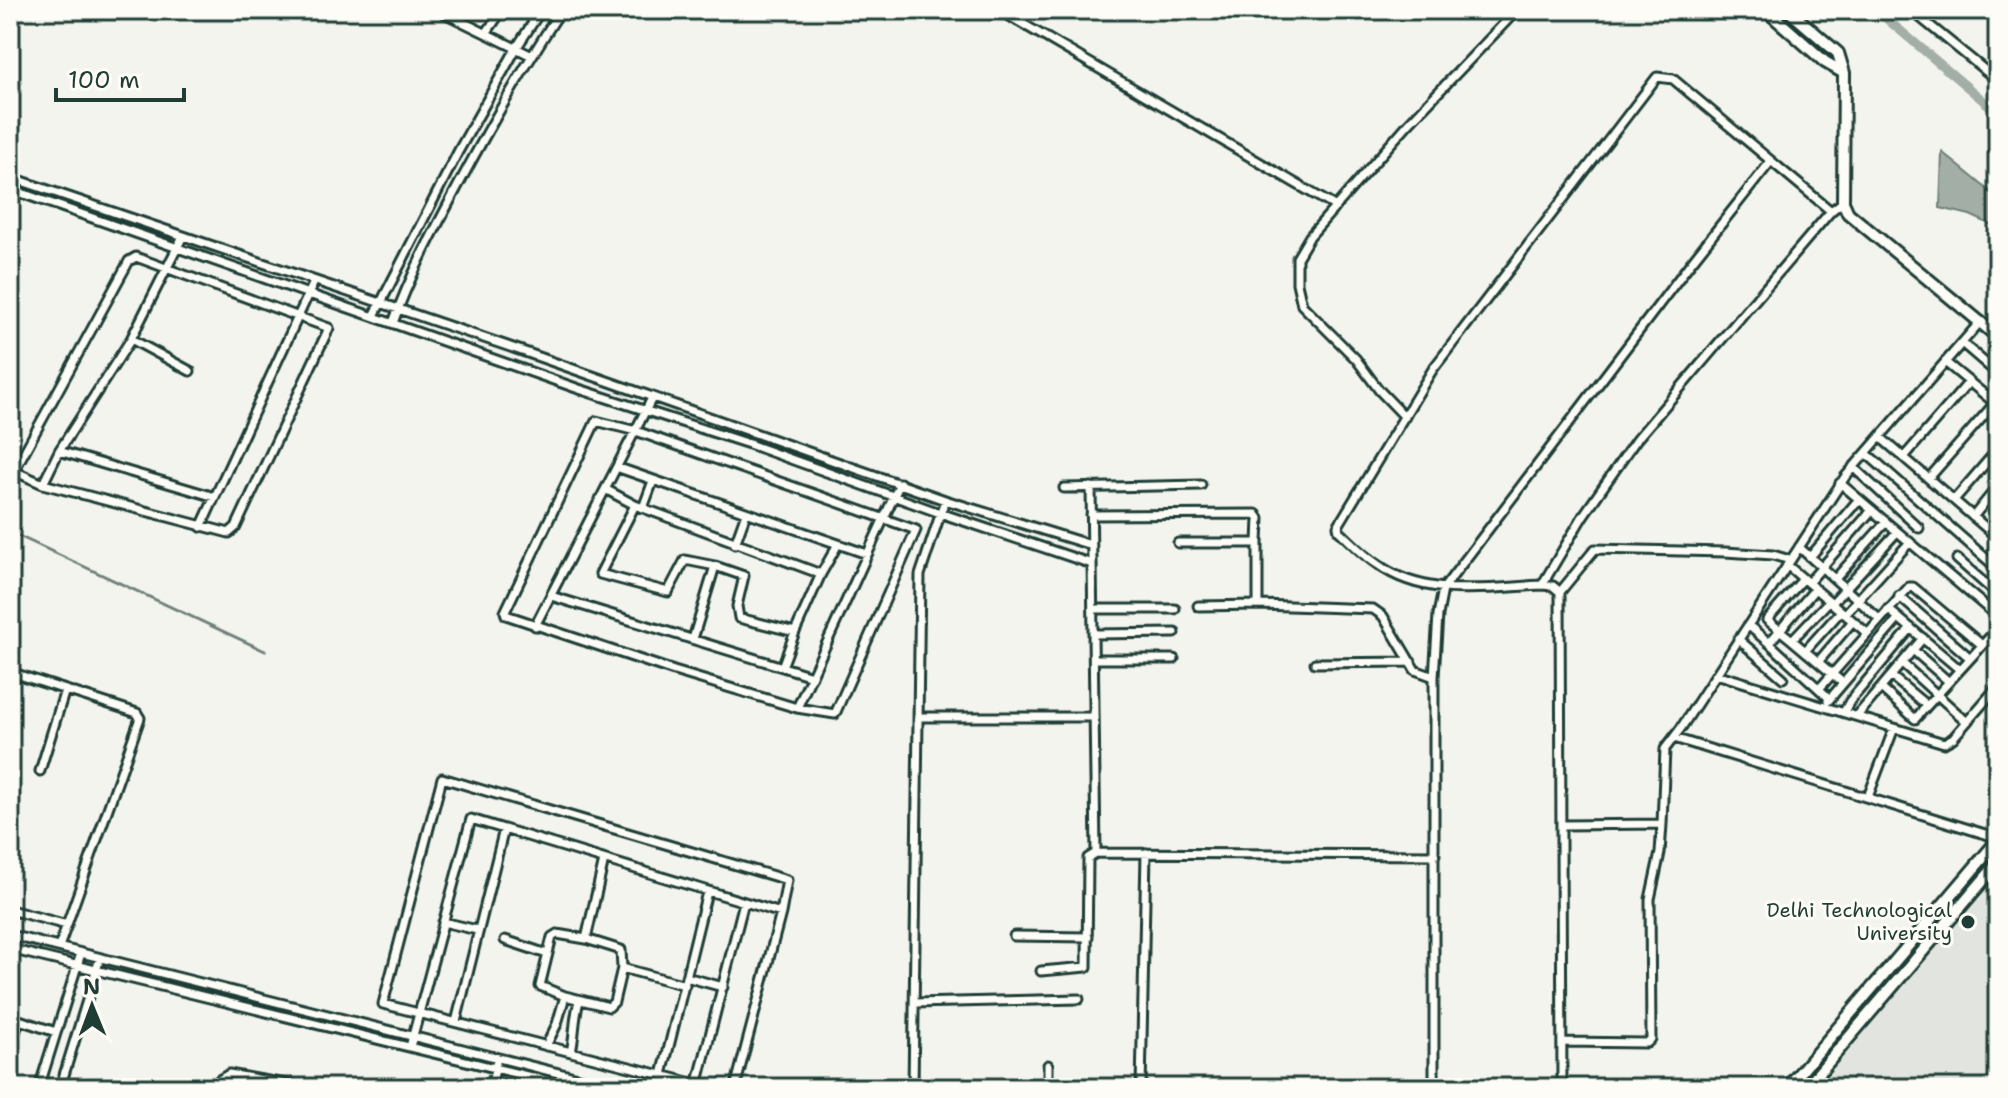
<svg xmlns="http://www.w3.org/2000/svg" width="2008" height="1098" font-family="'Shantell Sans',sans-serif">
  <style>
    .built { fill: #e2e5df }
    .water { fill: #a3aea7; stroke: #6e8179; stroke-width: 2 }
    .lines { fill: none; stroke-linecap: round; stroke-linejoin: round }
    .stream { stroke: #6e8179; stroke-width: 3 }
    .canal { stroke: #a3aea7; stroke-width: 9 }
    .street-casing { stroke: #1f3d34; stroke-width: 13 }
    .secondary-casing { stroke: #1f3d34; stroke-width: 16 }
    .street { stroke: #fdfcf7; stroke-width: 7 }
    .secondary { stroke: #fdfcf7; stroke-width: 10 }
    .poi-dot { fill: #1f3d34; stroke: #fdfcf7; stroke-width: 3 }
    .labels { text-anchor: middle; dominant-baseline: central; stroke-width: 6; stroke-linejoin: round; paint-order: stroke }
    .poi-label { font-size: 20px; fill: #1f3d34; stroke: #fdfcf7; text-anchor: end }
  </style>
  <rect width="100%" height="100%" fill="#f4f4ef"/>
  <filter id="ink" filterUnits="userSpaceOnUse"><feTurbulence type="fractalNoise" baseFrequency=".0125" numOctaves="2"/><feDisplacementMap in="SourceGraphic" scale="16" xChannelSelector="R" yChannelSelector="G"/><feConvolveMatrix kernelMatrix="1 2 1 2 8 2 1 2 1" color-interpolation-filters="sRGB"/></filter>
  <g filter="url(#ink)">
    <path class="built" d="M1998,852v236h-202l186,-219z"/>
    <path class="water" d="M1942,152l56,46v30l-28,-13 -30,-7z"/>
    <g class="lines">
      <path class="stream" d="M10,532l255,119"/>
      <path class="canal" d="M1876,10l122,103"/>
      <defs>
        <path id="street" d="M438,10l92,45
          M999,10l337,197
          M1911,10l87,71
          M487,32l15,-22
          M10,177l512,174 423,149 146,45
          M10,189l569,200 170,55 191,69 152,51
          M136,257l193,71 -93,199 -7,6 -186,-49 -29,-13 115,-210z
          M374,316l85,-166 58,-103 24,-37
          M393,323c17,-48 42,-94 66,-139 32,-60 65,-117 102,-174
          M131,339l59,32
          M1962,343l36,31
          M1945,362l51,42
          M1405,417l-26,-27 -23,-31 -54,-54 -5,-22v-25l13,-22 98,-112 109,-114
          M596,421l40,10 280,99 -81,184 -38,-6 -123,-37 -168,-56 -1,-3z
          M1880,437l118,101
          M59,451l156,46
          M1866,453l132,116
          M1904,457l65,-75
          M1853,467l66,61
          M619,468l248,86
          M1929,478l66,-75
          M653,481l-10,27 178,66 -26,58 -56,-14 -2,-12 7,-30 -29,-10 -22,73
          M1840,483l158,134
          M43,484l16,-33 72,-112 52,-103
          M1091,487l5,366 339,2
          M1064,488l137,-3
          M607,490l28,15
          M1954,500l44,-51
          M643,508l-8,-3 -35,69 68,18 17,-32 30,6
          M1091,515l165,-1 3,4 -1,25
          M1973,517l25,-31
          M201,527l113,-245
          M1178,543h80v62l115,4 10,7 32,54 19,7v411
          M735,544l11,-31
          M1799,547l80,72
          M1810,557l49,-58
          M1957,559l41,36
          M1787,565l80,68
          M821,574l17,-30
          M1835,579l51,-57
          M1808,583l64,-73
          M1542,585l41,-69 53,-76 195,-229 12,-9
          M1815,589l-46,54 61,56
          M1560,592l35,-43 130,3 48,3 17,5
          M551,596l261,80
          M1899,596l71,62
          M1829,601l-37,39 51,43
          M1832,603l65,-71
          M1198,606l60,-1
          M1093,609h82
          M1888,609l71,60
          M1845,614l65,-72
          M1748,625l21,18
          M535,626l117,-228
          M1094,634l81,-1
          M1738,639l45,39
          M1792,640l-25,-20 36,-41
          M1913,650l35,31
          M1805,651l36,-40
          M1094,659h80
          M1818,662l35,-41
          M1315,663l96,-1
          M1902,663l65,59
          M782,667l13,-35
          M10,672l127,41 3,5 -81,229
          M1716,674l228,69 9,-5 45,-52
          M1891,676l35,29
          M1434,677l4,-62 5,-26 246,-324 82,-104
          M1881,688l34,31 83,-91
          M1819,689l90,-102h4l69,58
          M1828,701l71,-83
          M797,708l103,-225
          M1844,712l6,-11 61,-73
          M1857,716l66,-78
          M918,717h176
          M1674,738l324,100
          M40,771l25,-81
          M1868,797l26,-69
          M1562,825l100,-1 3,-75 16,-21 164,-251 136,-156
          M10,841l4,-14
          M10,910l57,15
          M443,922l34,8
          M10,935l608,153
          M1014,936l74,1
          M586,939l35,11 1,18
          M505,940l42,14
          M10,949l566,139
          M1041,971l46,-4 1,-109 8,-5
          M686,977l37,10
          M565,996l44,11 5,-5 8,-34 63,17
          M914,1003l165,-4
          M10,1017l46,15
          M456,1022l48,-193
          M1562,1042l85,1 4,-4 -1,-140 10,-46 2,-29
          M546,1046l11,-22 8,-28 -25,-10 12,-49 5,-3 29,5 18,-79
          M410,1047l61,-228 310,94
          M10,1049l9,-29
          M571,1052c4,-17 3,-34 8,-51
          M662,1075l45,-183
          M697,1086l47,-184
          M39,1088l42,-135
          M60,1088l40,-130
          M217,1088l2,-8 10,-6 79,14
          M491,1088l5,-24
          M712,1088l-329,-84 59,-226 345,102 -6,33 -46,175
          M913,1088l7,-513 25,-75
          M1048,1088v-23
          M1141,1088l5,-235
          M1562,1088l-2,-496 -7,-6 -11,-1c-55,3 -117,14 -165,-21 -14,-9 -26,-22 -38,-33l-1,-5 95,-157 224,-292 16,2 158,132"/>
        <path id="secondary" d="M1766,10l59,52 19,11
          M1788,10l50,43 6,20 -1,129 5,11 150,124
          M1787,1088l211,-248
          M1806,1088l192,-225"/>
      </defs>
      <use href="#street" class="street-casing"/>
      <use href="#secondary" class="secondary-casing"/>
      <use href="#street" class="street"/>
      <use href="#secondary" class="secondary"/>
    </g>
  </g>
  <circle class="poi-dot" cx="1968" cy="922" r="8"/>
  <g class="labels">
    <g class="poi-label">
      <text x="1952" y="910">Delhi Technological<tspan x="1952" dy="23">University</tspan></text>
    </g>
  </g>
  <rect width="2008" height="1098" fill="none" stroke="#fdfcf7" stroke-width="40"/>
  <rect x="20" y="20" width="1968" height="1058" fill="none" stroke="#1f3d34" stroke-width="3" filter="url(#ink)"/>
  <g transform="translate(92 1006) rotate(359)" stroke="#fdfcf7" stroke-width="6" paint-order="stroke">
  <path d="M0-6L14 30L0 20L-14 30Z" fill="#1f3d34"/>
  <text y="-12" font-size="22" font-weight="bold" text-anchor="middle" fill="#1f3d34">N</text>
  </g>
  <path d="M56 88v12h128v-12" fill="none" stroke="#1f3d34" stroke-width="4"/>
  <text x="68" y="88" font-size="24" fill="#1f3d34" stroke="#fdfcf7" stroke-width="6" paint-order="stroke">100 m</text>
</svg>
